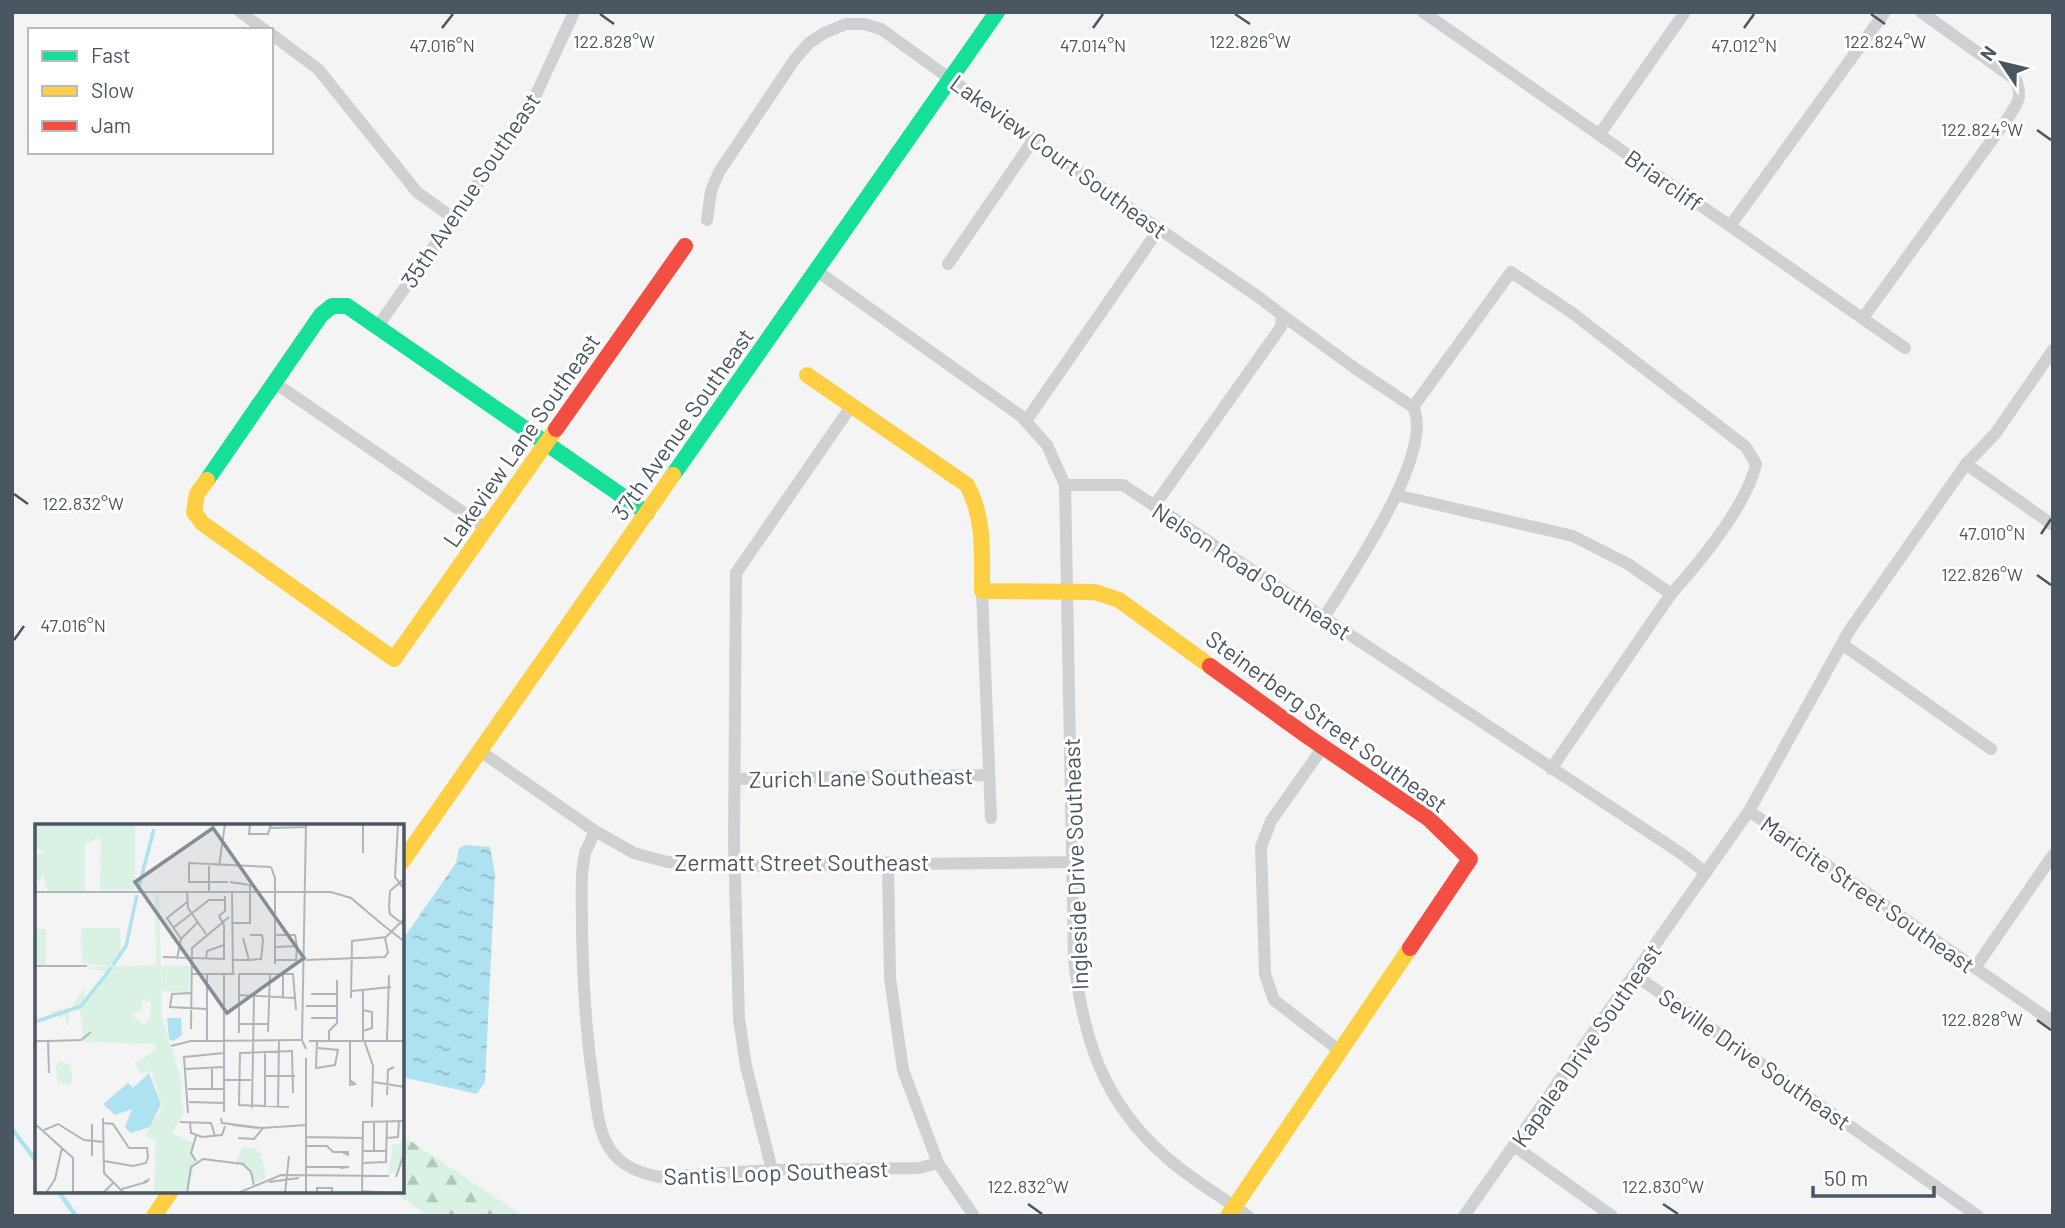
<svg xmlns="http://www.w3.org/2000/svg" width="2065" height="1228" font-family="Barlow,sans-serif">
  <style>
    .forest { fill: url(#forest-firs) }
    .water { fill: url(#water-ripples) }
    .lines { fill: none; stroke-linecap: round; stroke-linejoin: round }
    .stream { stroke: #aee2f0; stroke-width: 4.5 }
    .street { stroke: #ced0d2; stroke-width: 12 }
    .fast { stroke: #16e098; stroke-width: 16 }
    .slow { stroke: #ffcf43; stroke-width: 16 }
    .jam { stroke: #f24e42; stroke-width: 16 }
    .ticks { fill: none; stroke: #4a5661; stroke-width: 2.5 }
    .labels { text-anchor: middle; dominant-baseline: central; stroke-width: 6; stroke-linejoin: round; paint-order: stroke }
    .street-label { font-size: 23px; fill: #4a5661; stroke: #fff }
    .inset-river { fill: none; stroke: #aee2f0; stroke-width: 3.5 }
    .inset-road { fill: none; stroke: #b0b5b9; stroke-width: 2 }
    .view { fill: #868d94; fill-opacity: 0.15; stroke: #868d94; stroke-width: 3.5 }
    .inset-edge { fill: none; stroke: #4a5661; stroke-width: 3.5 }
    .ticks-label { font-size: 18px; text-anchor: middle; fill: #4a5661; stroke: #fff; stroke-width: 6; stroke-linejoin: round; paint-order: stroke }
  </style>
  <defs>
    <pattern id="forest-firs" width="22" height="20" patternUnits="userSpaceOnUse" patternTransform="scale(1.75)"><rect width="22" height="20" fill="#d9f2e3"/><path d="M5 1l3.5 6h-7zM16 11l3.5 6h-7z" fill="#b2c7bb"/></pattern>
    <pattern id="water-ripples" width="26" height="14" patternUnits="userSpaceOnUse" patternTransform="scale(1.75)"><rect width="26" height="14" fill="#aee2f0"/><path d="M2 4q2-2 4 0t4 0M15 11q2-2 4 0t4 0" fill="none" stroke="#90bac6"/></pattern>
  </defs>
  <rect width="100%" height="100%" fill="#f4f4f4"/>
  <path class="forest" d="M403,1136l121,80h-96l-36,-25h10z"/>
  <path class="water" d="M465,845l25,2 5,27 -10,208 -8,12 -75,-17 1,-138 53,-76 3,-15z"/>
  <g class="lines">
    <path class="stream" d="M12,1129l25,33
      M58,1191l18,25"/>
    <path class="street" d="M240,12l25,18
      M1423,12l482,336
      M271,34l47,35 99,123 36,26
      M1599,135l86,-123
      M707,220l4,-29 8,-19 76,-113 14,-16 15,-10 22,-9h18l17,5 278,200 101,69 22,17 -1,12 -127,179
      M1730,226l155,-214
      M948,264l86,-125
      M817,271l204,145 26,29 18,40h58l559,369 24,19
      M1282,315l74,54 57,38c23,46 -64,169 -89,211
      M1863,318l147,-203c9,-14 12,-19 6,-35l-95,-68
      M378,326l150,-214 46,-100
      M2053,350l-58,84 -29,30 -117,167 -100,180 304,211
      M275,383l211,145
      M1413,407l98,-135 60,40 175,135 10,17c-9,41 -56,98 -85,130
      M1026,421l133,-192
      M1966,464l87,61
      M1065,485l9,474c9,79 29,143 91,197 25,23 56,40 83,60
      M1396,495l177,41 55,28 43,30 -120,175
      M982,591l9,227
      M1842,644l149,105
      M1323,747l-52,74 -10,26 4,127 9,26 66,51
      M480,751l115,80 39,22 33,9 67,4 339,-4
      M734,779l254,-4
      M595,831l-10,22 -3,20c-1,71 1,143 12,214 3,21 4,44 16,62 12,18 30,24 50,28l112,-7 147,-2 19,-5
      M888,862l2,116 13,92 35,93 36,53
      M1975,968l78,-113
      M1635,975l343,241
      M1514,1146l98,70
      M772,1170l-26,-104 -7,-47 -5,-176 2,-270 116,-168
      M1464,1216l285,-405"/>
    <path class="fast" d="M673,475l324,-463
      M207,480l114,-165 11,-9h15l300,207"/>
    <path class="slow" d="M807,375l160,110c18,34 15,69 15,106l113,1 24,8 91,66
      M207,480l-10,14 -3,18 8,11 192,136 162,-230
      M402,862l271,-387
      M154,1216l17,-25
      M1228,1216l182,-268"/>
    <path class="jam" d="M556,429l129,-183
      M1210,666l97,70 122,83 41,40 -60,89"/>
  </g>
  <path class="ticks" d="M600,14l14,10M1235,14l15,10M1871,14l14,10M442,28l11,-14M1093,28l10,-14M1744,28l10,-14M2037,130l14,10M14,494l14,10M2041,534l10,-15M2037,575l14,10M14,640l10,-14M2037,1020l14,10M1028,1204l14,10M1663,1204l15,10"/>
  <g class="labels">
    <g class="street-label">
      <text transform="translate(1059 156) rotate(36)">Lakeview Court Southeast</text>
      <text transform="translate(1664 180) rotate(35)">Briarcliff</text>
      <text transform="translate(470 190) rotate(-56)">35th Avenue Southeast</text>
      <text transform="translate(682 424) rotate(-55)">37th Avenue Southeast</text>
      <text transform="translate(521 440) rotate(-55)">Lakeview Lane Southeast</text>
      <text transform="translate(1252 571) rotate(33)">Nelson Road Southeast</text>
      <text transform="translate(1327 721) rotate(36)">Steinerberg Street Southeast</text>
      <text transform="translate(861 777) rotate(-1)">Zurich Lane Southeast</text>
      <text x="802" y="862">Zermatt Street Southeast</text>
      <text transform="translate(1075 864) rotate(-92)">Ingleside Drive Southeast</text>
      <text transform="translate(1868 894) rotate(35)">Maricite Street Southeast</text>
      <text transform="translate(1586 1045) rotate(-55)">Kapalea Drive Southeast</text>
      <text transform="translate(1755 1059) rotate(35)">Seville Drive Southeast</text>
      <text transform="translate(776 1172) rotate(-2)">Santis Loop Southeast</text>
    </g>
  </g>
  <g transform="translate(35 824)">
    <rect width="369" height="369" fill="#f4f4f4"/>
    <path d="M0,0h94l-44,20v47h-38l-4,-18 -4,9 -4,-2v-25l10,-2 -10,-7zM124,69l3,125 19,61 2,35 -11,19 22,10 -3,8 5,10 -9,31 -33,1 2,-53 -11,-4 18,-30 -12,-35 -11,2 -5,-10 20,-13v-6l-71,-2 -4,-32h-10l-2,17 -4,-12 -4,3 -10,-6 22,-5 12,-19 1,11 22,-27 -22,-4 25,-2 -28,-3 -1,-35h39l1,26 -8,12 43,-1 -1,-71zM116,173l-1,20 -6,8 -14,-11 12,-4v-11l6,4zM0,105h11v38l-11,-1z" fill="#d9f2e3" fill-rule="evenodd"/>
    <path d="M24,237l11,3 3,15 -4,7 -11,-4 -3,-12z" fill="#d9f2e3"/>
    <path d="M66,0h34v66h-35zM126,142h29l-1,26 -27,-1zM369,312v11l-5,21 -11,8 5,-32h7zM207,323l13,1 6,6 5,25 -11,3 -4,-11 -15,-9z" fill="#d9f2e3"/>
    <path d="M132,194h14l1,17 -9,6 -4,-2zM114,249l12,31 -11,23 -19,6 -6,-6 7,-18 -17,6 -12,-11 25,-21 5,5z" fill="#aee2f0"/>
    <path class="inset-river" d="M103,66l16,-61M78,141l13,-19 11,-51M0,198l46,-16 31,-39"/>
    <path class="inset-road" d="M215,0l-1,10h19l3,-10M271,0l-4,216 4,9M328,0v29M363,0l-3,53 10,13M236,4l35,-1M174,42v26M184,42l6,-42M236,43l4,11v86M370,54l-15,13 -1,16 1,7 15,12M193,58h-39v-19l82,4M195,58l20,3v38h-18M0,68h296l20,6 32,27M152,68l1,16 18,26M197,68l1,82M348,101l22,17M138,104l36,-28h15M146,115l-14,-21 20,-16M240,123l22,-1 -2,-11h-19M128,133l61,2v-34l-5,-9 6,-5v-15M142,135l4,-20 17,-17M171,135l1,-8 17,-6M198,136h16l-6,-22M214,136l12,-1 2,-18 -1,-6h-12M240,136h21l1,-12M271,136l79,-3 3,-5 -3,-14M0,142h52M156,150h44M189,150v138M317,167l39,-4M328,167v49M156,169l-19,1 -2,13 37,2M276,170h26M204,171l57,3M248,174v-25M316,174l1,-57 34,-4 19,-19M271,182h31M276,194h26M204,200h29M156,205l1,-81 37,-31M328,207l9,-3v-16l-9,-2M233,208l2,-59M204,209v-59h54l3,36M282,216l-1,28 19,-3 3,-15 -20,-2M294,216v-9l8,-8v-43M329,216l9,26 -1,41M352,216l2,-65M0,217h13l1,32M13,217l33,-1 10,-8M172,217v-67M274,217h96M136,222l20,-5 110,-1M151,245l38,-2M230,252h30M189,256h27M315,256l5,4 -5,1v-45M338,258l32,5M153,265h36M177,265v-22M352,271l1,-25 6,-3M154,278l35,1M230,283v-56M243,283l1,-67M254,283l-50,-2 1,-52 52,-2 1,42M217,284l2,-113M153,289l-4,-56 40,-4M68,294l1,55 20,20M186,294l1,5 40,5 44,-3M145,298l31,1 4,13M155,298l1,11 11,4 20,-2 3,-9M68,299l10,1 16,24h18l1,9 -2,6 -13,3 -29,-5M0,300l38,34v35M197,301l27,3M9,306l14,-6 26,16 20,2M271,313l56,1M203,314l16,1 9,-11M352,314l11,-1 1,-16M271,322h21l6,6h15v3l-6,-3M327,327h25M339,327v-29M57,332v-32M161,337l-5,-8 5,-17M327,339l24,-1 1,-41M271,343h43l-9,1M361,353l9,-26M234,358l30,-4M87,365l25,-7 1,-2 -4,2M327,367l27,2M39,368h30l9,-9M11,369l9,-14 7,-31M152,369l4,-26 12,-8 40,5 8,8 3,13M203,369l43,-18 108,1M250,369l4,-37M271,369v-135M282,369v-5h15v5M327,369l1,-71 42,-1"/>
    <path class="view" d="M178,4l91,130 -77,55 -92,-131z"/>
    <rect width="369" height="369" class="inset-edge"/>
  </g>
  <g class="ticks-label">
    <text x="1885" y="48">122.824°W</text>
    <text x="614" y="48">122.828°W</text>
    <text x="1250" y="48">122.826°W</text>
    <text x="442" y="52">47.016°N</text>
    <text x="1093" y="52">47.014°N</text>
    <text x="1744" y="52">47.012°N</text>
    <text x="1982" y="136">122.824°W</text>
    <text x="83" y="510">122.832°W</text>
    <text x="1992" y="540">47.010°N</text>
    <text x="1982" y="581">122.826°W</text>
    <text x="73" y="632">47.016°N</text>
    <text x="1982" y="1026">122.828°W</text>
    <text x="1028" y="1193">122.832°W</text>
    <text x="1663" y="1193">122.830°W</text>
  </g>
  <rect width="2065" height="1228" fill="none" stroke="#4a5661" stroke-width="28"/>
  <rect x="28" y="28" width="245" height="126" fill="#ffffff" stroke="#b7bbc0" stroke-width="2"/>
  <rect x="42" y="51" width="35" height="10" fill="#16e098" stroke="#b7bbc0" stroke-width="2"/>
  <text x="91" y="63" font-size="21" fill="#4a5661">Fast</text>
  <rect x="42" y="86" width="35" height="10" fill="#ffcf43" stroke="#b7bbc0" stroke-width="2"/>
  <text x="91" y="98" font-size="21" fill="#4a5661">Slow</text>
  <rect x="42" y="121" width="35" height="10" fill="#f24e42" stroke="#b7bbc0" stroke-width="2"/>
  <text x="91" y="133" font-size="21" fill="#4a5661">Jam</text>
  <g transform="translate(2002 63) rotate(305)" stroke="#ffffff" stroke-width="5" paint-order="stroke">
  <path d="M0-5L12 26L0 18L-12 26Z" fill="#4a5661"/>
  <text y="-10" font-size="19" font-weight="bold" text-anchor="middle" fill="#4a5661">N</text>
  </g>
  <path d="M1813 1186v10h121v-10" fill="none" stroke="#4a5661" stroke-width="3.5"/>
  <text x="1824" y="1186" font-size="21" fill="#4a5661" stroke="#ffffff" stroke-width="5" paint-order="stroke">50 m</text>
</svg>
